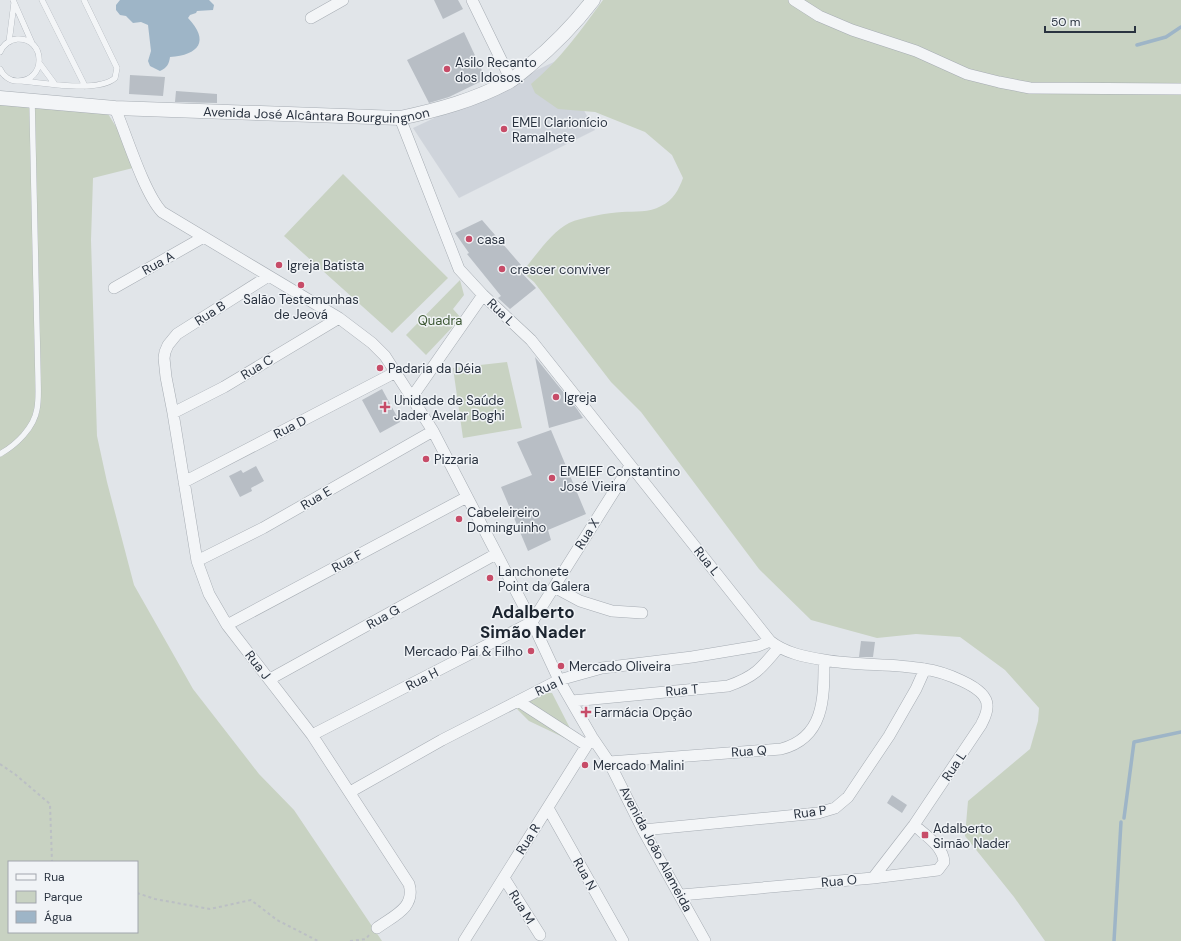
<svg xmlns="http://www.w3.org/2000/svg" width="1181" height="941" font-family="'DM Sans',sans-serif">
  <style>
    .built { fill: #cfd4db }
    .green { fill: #c8d2c2; fill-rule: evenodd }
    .water { fill: #9eb5c7 }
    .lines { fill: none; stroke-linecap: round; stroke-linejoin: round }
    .stream { stroke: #9eb5c7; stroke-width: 3.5 }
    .building { fill: #b8bec5 }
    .service-casing { stroke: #a6acb3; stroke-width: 6 }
    .minor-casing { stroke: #a6acb3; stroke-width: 12 }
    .tertiary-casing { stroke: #a6acb3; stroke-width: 15 }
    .path { stroke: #bbbfc4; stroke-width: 2; stroke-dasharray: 3 3; stroke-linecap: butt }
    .service { stroke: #f3f5f7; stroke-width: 5.5 }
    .minor { stroke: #f3f5f7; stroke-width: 11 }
    .tertiary { stroke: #f3f5f7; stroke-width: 14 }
    .poi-dot { fill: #c74c68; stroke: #f0f3f6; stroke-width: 1.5 }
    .labels { text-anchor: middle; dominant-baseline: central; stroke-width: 3; stroke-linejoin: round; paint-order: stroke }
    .poi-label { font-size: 13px; fill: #2a3340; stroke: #f0f3f6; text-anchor: start }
    .street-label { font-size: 13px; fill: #2a3340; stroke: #f0f3f6 }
    .park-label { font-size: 13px; fill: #415b38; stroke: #f0f3f6 }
    .district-label { font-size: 17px; font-weight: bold; fill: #1c2530; stroke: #f0f3f6 }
  </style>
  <rect width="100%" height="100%" fill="#e1e5e9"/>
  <path class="built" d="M556,61l39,69 -136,68 -46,-70z"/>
  <path class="green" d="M603,0h578v941h-136l-31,-44 -49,-61 3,-35 62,-52 8,-28 1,-13 -34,-38 -45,-33 -44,-3 -39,4 -66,-18 -52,-51 -118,-157 -30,-30 -77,-100 -12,-10c13,-15 29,-40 47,-49 13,-6 39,-10 53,-11 13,-1 27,1 39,-6 12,-5 18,-17 22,-28l-11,-23 -27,-23 -50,-20 -37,-3 -23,-16 -4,-9c29,-24 50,-54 72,-84z
    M0,105l105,4 28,45v14l-40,10 -2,62 6,196 10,46 27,103 59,104 66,85 35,36 88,131h-382zM9,862h128v70h-128z
    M343,174l105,104 -56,55 -108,-97z
    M460,280l4,15 -11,14 8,9 -35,37 -20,-20z
    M507,362l15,66 -59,10 -10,-70z
    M545,693h7l22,43 -5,4 -40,-19 -12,-12 3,-5z"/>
  <path class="water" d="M120,0h89l5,5 -1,5 -16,1 -1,2 -6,2 -2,3c22,23 11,37 -18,39 -1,7 -3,11 -10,14l-10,-5 -2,-5 3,-10 -3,-26 -7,-3 -8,1 -7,-7 -6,-1 -4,-5v-5z"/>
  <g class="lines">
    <path class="stream" d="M1137,45l29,-8 15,-10
      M1124,818l10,-76 47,-10
      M1114,941l7,-119"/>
  </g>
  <path class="building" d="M434,0h24l5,9 -20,10z
    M464,32l22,47 -37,18 -20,6 -22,-43z
    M130,75l35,2 -2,19 -34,-2z
    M176,91l41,3v9l-42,-1z
    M482,220l39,45 -4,3 19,20 -26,21 -12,-11 3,-2 -34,-42 2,-1 -14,-20z
    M535,357l42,52 6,9 -34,10z
    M382,389l18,33 -20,11 -18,-33z
    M551,430l35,84 -38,16 3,10 -23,11 -27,-64 31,-12 -15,-33z
    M256,466l8,15 -13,7 1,3 -12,6 -11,-21 12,-6 2,3z
    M861,641l14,1 -2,15h-14z
    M892,795l15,10 -5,8 -15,-10z"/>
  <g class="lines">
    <defs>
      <path id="service" d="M13,0l19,43
        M42,0l43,86
        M9,42l5,-39
        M0,52c3,-7 9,-12 17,-13 29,-2 30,43 0,42 -7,0 -14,-5 -17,-12
        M40,64l14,19
        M22,81c23,2 76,12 93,-3l2,-10 -33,-68
        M0,454c16,-9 34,-26 37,-45 2,-10 1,-21 1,-32l-6,-276"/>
      <path id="minor" d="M472,0l39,80
        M794,0l25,16 33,14 64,21 51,23 32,8 31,6 151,1
        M311,18l32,-18
        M115,108c11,26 29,85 47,104l177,106 33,25 13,13 48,75 99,191 27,58 33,57 17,25 34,68 62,111
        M400,118l59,151 24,26 48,45 239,301c15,12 35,16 54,19 33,6 67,3 100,9 16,2 63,17 63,36 1,7 -3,14 -6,20l-67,100 -41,53
        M267,277l-90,57 -9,11 -3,7 -1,6 2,19 7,36 24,148 12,33 18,31 85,110 97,149c7,24 -16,32 -32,44
        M114,288l88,-50
        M412,397l71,-102
        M173,413l51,-26 115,-69
        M184,482l212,-110
        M197,561l66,-33 170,-97
        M554,587l26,14 32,10 30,2
        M227,625l240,-128
        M270,679l226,-125
        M518,701l68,44
        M572,701l156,-15c26,-9 33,-17 50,-38
        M312,735l220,-113 98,-156
        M609,762l172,-13c44,-11 43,-52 43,-89
        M350,792l92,-52 117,-60 43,-12 90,-11 66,-11 12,-5
        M548,808l75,133
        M643,830l175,-17 17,-5 13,-11 41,-61 27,-47 9,-20
        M504,878l36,57
        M681,895l192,-17 65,-8 6,-8c-1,-16 -19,-27 -30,-37
        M464,941l128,-204"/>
      <g id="tertiary">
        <path id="s1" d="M0,98l115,10 285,10c38,-8 75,-18 110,-37 6,-4 13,-10 19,-15 24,-20 45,-41 64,-66"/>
      </g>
    </defs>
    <use href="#service" class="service-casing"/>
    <use href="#minor" class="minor-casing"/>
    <use href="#tertiary" class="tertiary-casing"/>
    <path class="path" d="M0,764l16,11 34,29 2,58
      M137,893l18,6 55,10 41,-9 26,20 41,21
      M350,941l16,-2 3,-4"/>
    <use href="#service" class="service"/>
    <use href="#minor" class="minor"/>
    <use href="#tertiary" class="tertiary"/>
  </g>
  <g class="poi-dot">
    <circle cx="447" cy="69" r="4"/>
    <circle cx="504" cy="129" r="4"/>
    <circle cx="469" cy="239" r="4"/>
    <circle cx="279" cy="265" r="4"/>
    <circle cx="502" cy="269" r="4"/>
    <circle cx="301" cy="285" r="4"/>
    <circle cx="380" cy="368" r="4"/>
    <circle cx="556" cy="397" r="4"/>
    <path d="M383 401h4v4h4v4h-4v4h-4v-4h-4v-4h4z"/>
    <circle cx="426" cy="459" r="4"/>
    <circle cx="552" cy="478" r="4"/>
    <circle cx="459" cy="519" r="4"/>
    <circle cx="490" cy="578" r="4"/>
    <circle cx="531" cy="651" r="4"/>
    <circle cx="561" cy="666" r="4"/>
    <path d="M584 706h4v4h4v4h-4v4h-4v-4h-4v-4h4z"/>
    <circle cx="585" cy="765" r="4"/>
    <rect x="921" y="831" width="8" height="8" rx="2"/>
  </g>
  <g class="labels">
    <g class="poi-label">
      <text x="455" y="62">Asilo Recanto<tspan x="455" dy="15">dos Idosos.</tspan></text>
      <text x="512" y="122">EMEI Clarionício<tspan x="512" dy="15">Ramalhete</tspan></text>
      <text x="477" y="239">casa</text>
      <text x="287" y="265">Igreja Batista</text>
      <text x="510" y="269">crescer conviver</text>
      <text x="301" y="299" text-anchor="middle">Salão Testemunhas<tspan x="301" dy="15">de Jeová</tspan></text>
      <text x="388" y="368">Padaria da Déia</text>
      <text x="564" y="397">Igreja</text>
      <text x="394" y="400">Unidade de Saúde<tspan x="394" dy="15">Jader Avelar Boghi</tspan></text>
      <text x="434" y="459">Pizzaria</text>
      <text x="560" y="471">EMEIEF Constantino<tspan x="560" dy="15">José Vieira</tspan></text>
      <text x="467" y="512">Cabeleireiro<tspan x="467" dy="15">Dominguinho</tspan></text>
      <text x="498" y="571">Lanchonete<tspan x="498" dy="15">Point da Galera</tspan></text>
      <text x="523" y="651" text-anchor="end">Mercado Pai &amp; Filho</text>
      <text x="569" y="666">Mercado Oliveira</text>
      <text x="594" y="712">Farmácia Opção</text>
      <text x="593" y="765">Mercado Malini</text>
      <text x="933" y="828">Adalberto<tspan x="933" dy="15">Simão Nader</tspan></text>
    </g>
    <g class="street-label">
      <text stroke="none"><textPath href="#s1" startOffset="317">Avenida José Alcântara Bourguingnon</textPath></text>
      <text transform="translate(158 263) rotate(-29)">Rua A</text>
      <text transform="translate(501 312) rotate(44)">Rua L</text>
      <text transform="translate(210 313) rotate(-33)">Rua B</text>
      <text transform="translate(257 367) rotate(-31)">Rua C</text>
      <text transform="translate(290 427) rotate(-27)">Rua D</text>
      <text transform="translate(316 498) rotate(-30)">Rua E</text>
      <text transform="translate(587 534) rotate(-58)">Rua X</text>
      <text transform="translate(347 561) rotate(-28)">Rua F</text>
      <text transform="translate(707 561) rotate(51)">Rua L</text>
      <text transform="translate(383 617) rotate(-29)">Rua G</text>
      <text transform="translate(258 665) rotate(52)">Rua J</text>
      <text transform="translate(422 679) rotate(-27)">Rua H</text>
      <text transform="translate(549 686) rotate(-25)">Rua I</text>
      <text transform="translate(682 690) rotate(-5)">Rua T</text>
      <text transform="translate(749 751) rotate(-4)">Rua Q</text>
      <text transform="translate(954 766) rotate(-56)">Rua L</text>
      <text transform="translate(810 812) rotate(-8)">Rua P</text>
      <text transform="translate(528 839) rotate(-58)">Rua R</text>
      <text transform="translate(656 849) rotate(62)">Avenida João Alameida</text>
      <text transform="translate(585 874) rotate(61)">Rua N</text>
      <text transform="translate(839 881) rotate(-5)">Rua O</text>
      <text transform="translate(522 907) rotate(58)">Rua M</text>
    </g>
    <g class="park-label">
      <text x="440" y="320">Quadra</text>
    </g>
    <g class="district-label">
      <text x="533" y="612">Adalberto<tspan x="533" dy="20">Simão Nader</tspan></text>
    </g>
  </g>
  <rect x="8" y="861" width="130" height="72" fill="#f0f3f6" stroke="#a1a6ad"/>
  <rect x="16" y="874" width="20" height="6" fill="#f3f5f7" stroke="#a1a6ad"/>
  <text x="44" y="881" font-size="12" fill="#2a3340">Rua</text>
  <rect x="16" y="891" width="20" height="12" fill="#c8d2c2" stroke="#a1a6ad"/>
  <text x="44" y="901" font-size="12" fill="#2a3340">Parque</text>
  <rect x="16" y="911" width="20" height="12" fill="#9eb5c7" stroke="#a1a6ad"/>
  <text x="44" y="921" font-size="12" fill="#2a3340">Água</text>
  <path d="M1045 26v6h90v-6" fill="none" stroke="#2a3340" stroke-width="2"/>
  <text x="1051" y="26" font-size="12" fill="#2a3340" stroke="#f0f3f6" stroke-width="3" paint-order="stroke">50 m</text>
</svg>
